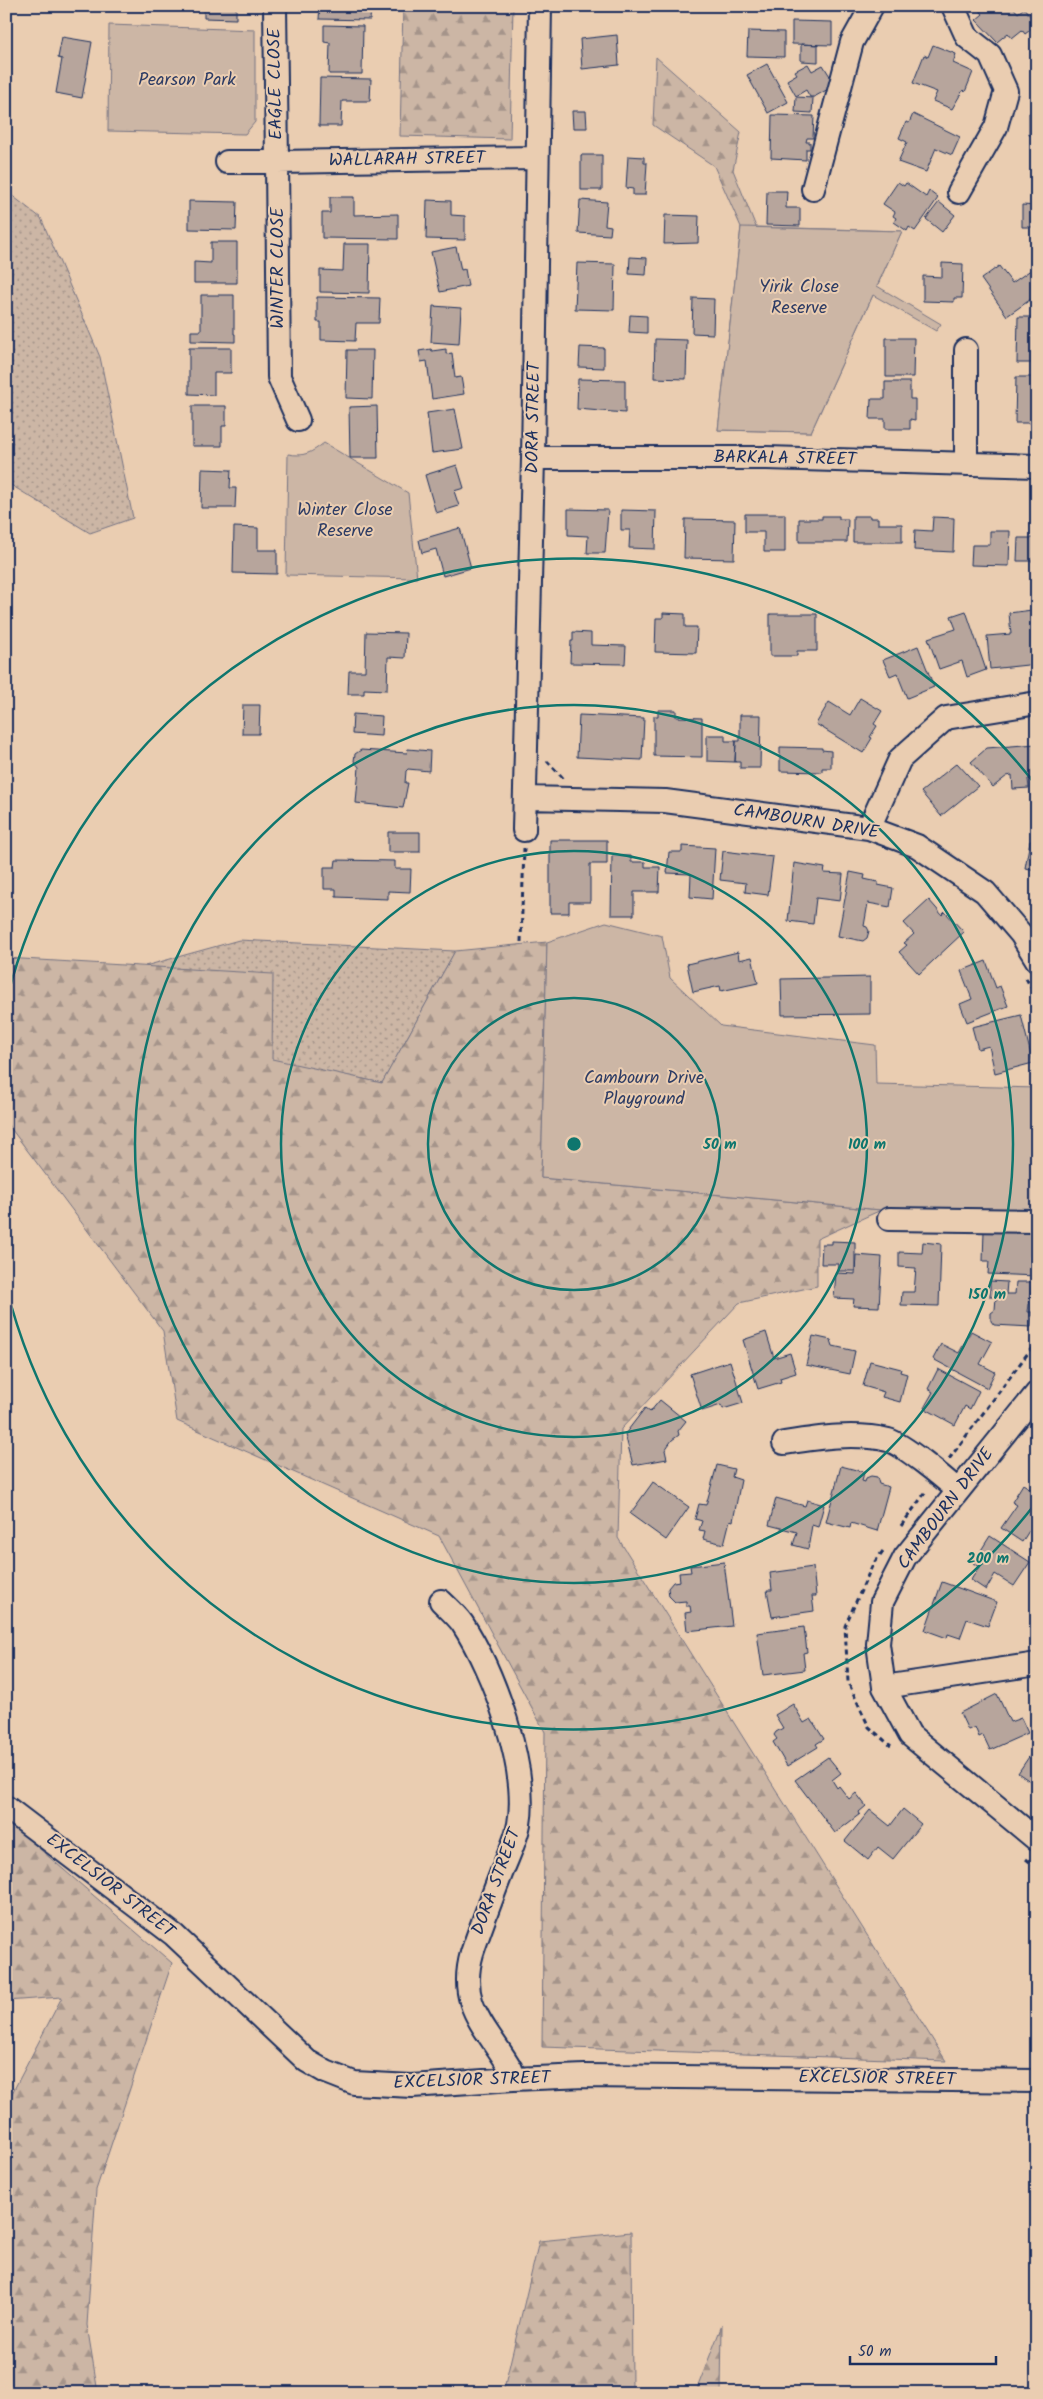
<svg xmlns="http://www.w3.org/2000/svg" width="1043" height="2399" font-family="Kalam,sans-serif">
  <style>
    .grass { fill: url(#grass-dots); stroke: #747282 }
    .forest { fill: url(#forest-firs); stroke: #747282 }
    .park { fill: #ccb6a5; stroke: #747282 }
    .building { fill: #b7a59c; stroke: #1b2f5e }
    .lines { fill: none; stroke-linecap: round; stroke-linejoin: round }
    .minor-casing { stroke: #1b2f5e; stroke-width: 26 }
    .path { stroke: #1b2f5e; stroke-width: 3; stroke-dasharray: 5 4; stroke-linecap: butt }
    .minor { stroke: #eacdb1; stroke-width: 22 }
    .ring { fill: none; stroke: #0f766e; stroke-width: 2.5 }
    .labels { text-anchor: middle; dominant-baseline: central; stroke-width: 4; stroke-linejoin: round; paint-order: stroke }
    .park-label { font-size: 18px; fill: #2d3c65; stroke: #eacdb1 }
    .street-label { font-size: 18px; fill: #1b2f5e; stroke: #eacdb1 }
    .centre { fill: #0f766e; stroke: #eacdb1; stroke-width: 2.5 }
    .ring-label { font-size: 15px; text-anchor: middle; font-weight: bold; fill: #0f766e; stroke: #eacdb1; stroke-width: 4; stroke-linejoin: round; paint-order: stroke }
  </style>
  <defs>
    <pattern id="grass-dots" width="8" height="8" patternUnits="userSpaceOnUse" patternTransform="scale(1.25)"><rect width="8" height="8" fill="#ccb6a5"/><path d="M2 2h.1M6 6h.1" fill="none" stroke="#a5948a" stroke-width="1.8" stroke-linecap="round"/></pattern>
    <pattern id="forest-firs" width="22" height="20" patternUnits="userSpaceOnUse" patternTransform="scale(1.25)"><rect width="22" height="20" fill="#ccb6a5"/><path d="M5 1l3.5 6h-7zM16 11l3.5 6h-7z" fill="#a5948a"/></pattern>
  </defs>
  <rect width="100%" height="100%" fill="#eacdb1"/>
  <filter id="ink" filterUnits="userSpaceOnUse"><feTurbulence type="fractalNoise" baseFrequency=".02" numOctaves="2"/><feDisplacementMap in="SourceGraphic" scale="10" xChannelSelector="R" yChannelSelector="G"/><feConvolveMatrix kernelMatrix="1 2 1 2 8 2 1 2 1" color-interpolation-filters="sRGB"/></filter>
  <g filter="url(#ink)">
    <path class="grass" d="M10,194l31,24 59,139 33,161 -43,15 -84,-51v-286z
      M239,940l216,11 -73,132 -110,-23 -127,-94z"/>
    <path class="forest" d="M403,6h110l-3,133 -110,-3z
      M656,57l85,75 -8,38 23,57 146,4 -91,201 -93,-2 23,-203 -27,-61 -61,-41z
      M547,942l-6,236 340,32 -64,29v47l-78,17 -118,126 -3,109 328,523 -404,-14 3,-315 -106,-196 -262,-115 -14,-90 -157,-209v-164l267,16 -1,85 110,24 73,-132z
      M6,1820l166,143 -76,227 -9,135 11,68h-86l-3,-137 -3,-2v-149l56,-108 -56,4z
      M631,2232l1,161h-129l36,-152z
      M722,2325l-1,68h-23v-7z"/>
    <path class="park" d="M109,25l146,5v92l-10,12 -137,-3z
      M741,227l161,4 -25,55 64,38 -5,7 -63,-36 -62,137 -93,-2z
      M324,443l84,50 9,85 -131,-3 2,-121c16,3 23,-1 36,-11z
      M606,922l56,14 8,42 51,48 154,19 1,39 161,4v127l-156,-5 -340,-32 6,-236z"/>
    <path class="building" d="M117,6h40v5l-40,-1z
      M204,6h32v13l-32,-1z
      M320,6h51l-1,14 -51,-1z
      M976,6h36l6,7 6,-5 13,17 -12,9 -3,-4 -10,8 -4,-5 -11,9 -21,-22 7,-6z
      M792,21l40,1v23l-40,-1z
      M324,25l39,1 -1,48h-33l1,-31 -6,-1z
      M6,27l4,1 -4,34z
      M748,31l36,1v25l-37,-1z
      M617,35l2,30 -37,4 -2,-30z
      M62,37l30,5 -10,56 -26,-5 6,-34 -4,-1z
      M801,44l17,1v17l-17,-1z
      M933,45l23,9 -3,9 20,9 -8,20 -2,-2 -11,19 -19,-8 4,-9 -24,-9 11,-28 4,2z
      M767,64l21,38 -20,11 -21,-38z
      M808,64l4,7 11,-6 10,16 -3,7 -16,9h-4l-4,-7 -10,6 -9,-16 10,-6 -2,-3z
      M320,78l51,1 -1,22h-28l-1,25h-22z
      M796,97l17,1 -1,15 -17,-1z
      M572,111h14l1,17h-14z
      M1029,113h8v22h-8z
      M913,114l47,23 -8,18 -16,-7 -10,24 -28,-10 9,-20 -8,-4 7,-16 3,1z
      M772,115l42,1 -1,22h-6l-1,4h4v7h-4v11l-35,-2z
      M581,155h21v35h-21z
      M628,156l16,1v6h3l-2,32h-12v-6l-7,-1z
      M898,182l6,4 2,-3 20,14 3,-6 9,7 -23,33 -6,-4 -2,4 -13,-9 2,-4 -3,-2 2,-4 -12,-8z
      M767,191h20l-1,17h14v18l-34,-1z
      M330,197h24v18l44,-1v25l-76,-1v-25h8z
      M427,200l24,1v14l14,1v24l-39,-1z
      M580,200l27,2 -2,23 6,1 -1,9 -32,-2z
      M189,201l48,1 -1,28 -47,-1z
      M939,202l16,13 -13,17 -16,-13z
      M1022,205l15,1v21h-15z
      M665,215l34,1 -1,27 -34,1z
      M211,242h26v41h-43v-21l17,1z
      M344,244h26l-1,49 -49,-1v-22l23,1z
      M456,247l5,23 4,-1 3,17 -28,6 -9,-40z
      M630,257l17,1 -1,17 -17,-1z
      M577,263l38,1 -1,46 -39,-1z
      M942,263l21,1 -1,34h-8v4l-31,-1v-25l19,1z
      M999,266l13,17 23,-16 2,3v25l-30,21 -26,-37z
      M201,295h33v39h1v8l-44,-1v-10h10z
      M317,297l63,1 -1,25h-23l-1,18 -34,-1v-18h-4z
      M693,298l21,1 -1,35 -21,-1z
      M433,306l28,2 -2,36 -28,-2z
      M630,315l17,1v17l-18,-1z
      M1018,317h19v46h-20z
      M886,338h28l-1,39h-27z
      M655,339l32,1 -1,39 -32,-1z
      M580,347l24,1v20l-25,-1z
      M189,348h42v25h-17v22l-25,-1z
      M431,349l1,2 14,-2v5l6,-1 3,25 6,-1 3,17 -32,5 -5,-38 -6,1 -2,-11z
      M347,350h26l-1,49 -26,-1z
      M1016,377h21v46h-22z
      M578,379l47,1v33l-48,-4z
      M885,382h25v17h5v21l-5,-1v10h-25v-10h-15l1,-20h14z
      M192,406h34v20h-4v20h-30z
      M377,406l1,52h-28l-1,-51z
      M455,409l8,40 -31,4 -5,-40z
      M457,465l7,23 -10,3 5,15 -23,7 -11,-38z
      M202,469l29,1 -1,18h6l-1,20h-34z
      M568,509l40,1 -3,43h-18l1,-17 -20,-1z
      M621,510l35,1 -1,38 -26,-1 1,-18h-9z
      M745,514h40v38h-21v-20h-19z
      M822,516h17v3h9l-1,23h-48v-23h23z
      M853,516h17v2h8v6h24v18h-49z
      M933,517l21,1 -1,34 -39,-2 1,-20 17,1z
      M685,519l50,1 -1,39 -50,-1z
      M234,527l24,1v22h19v24l-44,-1z
      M460,528l11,40 -28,8 -7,-27 -14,4 -3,-13z
      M990,531h20l-1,35 -38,-1 1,-20h18z
      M1018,538h19v23h-20z
      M1032,610l5,54 -47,5 -3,-33 24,-2 -2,-21z
      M966,611l20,59 -19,7 -5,-16 -23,8 -11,-31 28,-9 -5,-13z
      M663,613l22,1v13h12l-1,26 -41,-1 1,-34h7z
      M770,614h47v37h-20v5h-27z
      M366,632l40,1 -1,25 -17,-1 -1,33 -23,-1v5h-16l1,-23h16z
      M573,632l18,1v12l35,1 -1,18 -55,-1 1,-22h2z
      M918,646l16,41 -27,11 -10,-25 -7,3 -7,-16z
      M860,698l22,13 -8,13 3,2 -7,11 2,1 -9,15 -47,-29 13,-22 21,13z
      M243,705h17l-1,29h-17z
      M658,710h18v7l26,1v39l-48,-1v-40h4z
      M353,714l29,2 -1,20 -29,-2z
      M579,715l65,3 -2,42 -65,-3z
      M740,715h21l-1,53h-20v-6h-5l1,-21h4z
      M707,735h18v6h11l-1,21 -28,-1z
      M1036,744l1,34 -9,1 1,9 -16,1 -1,-14 -5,1 -14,11 -22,-25 16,-14z
      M780,747l42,1v2l9,1v17h-9v4l-42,-1z
      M408,749l22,2 -1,20 -21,-2 -2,2 -1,12h3l-5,25 -47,-5 3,-36 -5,-6 1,-7 6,-4 46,3z
      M957,763l21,23 -37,30 -20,-24z
      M388,832h32v20h-32z
      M550,840h57v24h-17v38h-21v11h-19z
      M1030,841l7,1v28l-12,-2z
      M682,846l33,2 -3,51 -22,-2 1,-23 -24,-1 2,-21h13z
      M723,851l50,6 -5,38 -23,-3 1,-9 -26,-3z
      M612,856h19v6h14v5h15l-1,25h-25v23h-23z
      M336,860l59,1v8h16l-1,23 -22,-1v8l-52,-2v-8h-12v-22h11z
      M794,863l31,5 -1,5 19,1 -3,27 -24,-3 -3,26 -25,-3z
      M850,872l15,3 -1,4 14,3v3l15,3 -3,19 -22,-4 -4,23 3,1 2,4 -2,7 -4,3 -25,-5z
      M929,900l13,15 3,-3 19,20 -45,42 -20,-22 8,-7 -3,-2 10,-9 -10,-11z
      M738,952l1,8 13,-3 6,26 -37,8 -1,-5 -27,6 -6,-28z
      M986,961l10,27 4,-2 8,20 -41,16 -7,-18 12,-5 -11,-28z
      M870,977v37l-88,1 -1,-36z
      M1021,1015l12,48 -38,10 -6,-27 -11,3 -6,-22z
      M984,1231l46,1v24h7v20l-49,-2 1,-13h-6z
      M832,1241l23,1v29h-17l1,-7h-18l1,-20h10z
      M923,1242l18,2 -2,62 -38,-1 1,-13h12l2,-24 -17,-1v-15l23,1z
      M856,1255l26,2 -3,50 -26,-1 1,-7 -20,-1 2,-25 19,1z
      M990,1281l17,1 -1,12h9l1,-12h16l-4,30h4l-1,15 -37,-2 -3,-4v-8l4,-3 1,-13h-6z
      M971,1331l21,11 -12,22 15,8 -8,16 -54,-29 8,-15 18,9z
      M766,1332l8,26 16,-5 6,20 -16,5 1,4 -23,7 -15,-49z
      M813,1336l18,4 2,6 22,5 -5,23 -44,-9z
      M730,1361l13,42 -20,6 -2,-4 -19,6 -12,-37z
      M870,1361l31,8 -1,3 7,2 -7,28 -18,-5 2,-5 -21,-6z
      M938,1369l41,22 -9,18 -5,-3 -10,19 -31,-17 9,-16 -5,-3z
      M660,1400l26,21 -8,10 1,4 -7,5 -7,10 2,9 -34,6 -8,-31 20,-26 5,4z
      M717,1465l17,4 -2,8 9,3 -8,41 -3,-1 -6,24 -21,-5 2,-8 -6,-1 3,-9 -7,-2 4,-15 7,1z
      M841,1466l23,6 -2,9 3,1 1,-4 5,-2 6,1 2,7 10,3 -12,44 -26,-8 -1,5 -24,-6z
      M653,1482l36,25 -23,33 -36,-26z
      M1023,1484l14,9v25l-15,24 -21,-14 16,-23 -5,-3z
      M776,1498l29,8 2,-6 17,5 -6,22 -6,-2 -4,24 -15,-4 4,-13 -28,-7z
      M990,1536l40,26 -16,24 -19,-12 -9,16 -15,-10 8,-13 -6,-4z
      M724,1562l8,64 -45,5 -2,-18 6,-1 -1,-6h-4v-5l-11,1 -6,-6 -1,-8 5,-6 7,-1 -1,-8 12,-1 -1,-6z
      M813,1567l3,29h-4l2,15 -42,6 -5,-27h5l-2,-17z
      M942,1582l55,20 -9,24 -21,-7 -7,19 -12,-4 -1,4 -22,-8z
      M804,1627l3,25 -4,1 2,17 -42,5 -6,-42z
      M997,1694l13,28 11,-4 7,15 -38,17 -7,-15 -4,2 -4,-10 -7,3 -8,-17z
      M793,1704l11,19 7,-4 13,20 -8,5 2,3 -31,19 -14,-24 4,-3 -3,-4 2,-3 7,-4 -8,-13z
      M1035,1748l2,1v37l-19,-13z
      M828,1757l13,16 -9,7 5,8 2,-2 10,13 7,-6 10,13 -7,6 1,2 -25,19 -40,-53z
      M903,1809l18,15 -28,35 -15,-12 -10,13 -23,-19 25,-31 20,16z"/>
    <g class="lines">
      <defs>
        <path id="minor" d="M275,6l2,156 260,-4
          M953,6l14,31 23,18 16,36 -10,36 -37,65
          M227,162h50l2,215 19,43
          M813,189l39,-147 20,-36
          M533,458h234l270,8
          M966,464v-114
          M526,798l139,3 204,27 48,18 68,46 36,42 16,26
          M869,828l31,-69 46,-41 91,-15
          M524,830l9,-372 7,-452
          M889,1219l148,2
          M1037,1393l-132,164 -23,45 -4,42 6,43 26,48 127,105
          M784,1443c33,-5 70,-11 104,-3 15,4 57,39 69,50
          M441,1601c7,7 15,14 21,22 31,47 67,145 57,201 -3,17 -12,34 -18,50 -10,26 -20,52 -29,79 -15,53 14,73 39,116l2,10
          M884,1687l153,-23
          M6,1807l168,128 133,126 19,11 28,11 58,3 101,-7 72,-3 452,5"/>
      </defs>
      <use href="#minor" class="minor-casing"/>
      <path class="path" d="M547,761l16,17
        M521,942l3,-94
        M1026,978l11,21
        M949,1459l88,-118
        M901,1526l26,-36
        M883,1551l-10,13 -28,62 3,56 21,45 22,19
        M1026,1859l11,9"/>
      <use href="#minor" class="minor"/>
    </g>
  </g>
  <g class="ring">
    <circle cx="574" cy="1144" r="146"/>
    <circle cx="574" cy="1144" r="293"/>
    <circle cx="574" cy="1144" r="439"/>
    <path d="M1035 1504A585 585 0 0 1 6 1286M6 1002A585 585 0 0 1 1035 784"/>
  </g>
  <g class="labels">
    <g class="park-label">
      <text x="187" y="80">Pearson Park</text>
      <text x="799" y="287">Yirik Close<tspan x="799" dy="21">Reserve</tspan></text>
      <text x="345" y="510">Winter Close<tspan x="345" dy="21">Reserve</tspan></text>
      <text x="644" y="1078">Cambourn Drive<tspan x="644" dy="21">Playground</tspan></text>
    </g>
    <g class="street-label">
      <text transform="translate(276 84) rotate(-91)">EAGLE CLOSE</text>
      <text transform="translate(407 160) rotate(-1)">WALLARAH STREET</text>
      <text transform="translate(278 268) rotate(-90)">WINTER CLOSE</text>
      <text transform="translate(534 418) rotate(-89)">DORA STREET</text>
      <text transform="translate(785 459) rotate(1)">BARKALA STREET</text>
      <text transform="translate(806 822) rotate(9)">CAMBOURN DRIVE</text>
      <text transform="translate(946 1509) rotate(-53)">CAMBOURN DRIVE</text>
      <text transform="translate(497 1882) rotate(-70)">DORA STREET</text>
      <text transform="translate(110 1886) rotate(38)">EXCELSIOR STREET</text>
      <text transform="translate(877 2079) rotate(1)">EXCELSIOR STREET</text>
      <text transform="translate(472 2081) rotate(-2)">EXCELSIOR STREET</text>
    </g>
  </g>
  <circle cx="574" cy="1144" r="8" class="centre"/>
  <g class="ring-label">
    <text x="720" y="1149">50 m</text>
    <text x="867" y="1149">100 m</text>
    <text x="987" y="1299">150 m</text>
    <text x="988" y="1563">200 m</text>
  </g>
  <rect width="1043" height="2399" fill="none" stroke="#eacdb1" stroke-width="25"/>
  <rect x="12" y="12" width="1018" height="2374" fill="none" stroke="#1b2f5e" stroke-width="2" filter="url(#ink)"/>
  <path d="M850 2356v8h146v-8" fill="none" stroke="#1b2f5e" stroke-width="2.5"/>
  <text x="858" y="2356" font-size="15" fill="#1b2f5e" stroke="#eacdb1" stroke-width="4" paint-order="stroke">50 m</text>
</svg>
